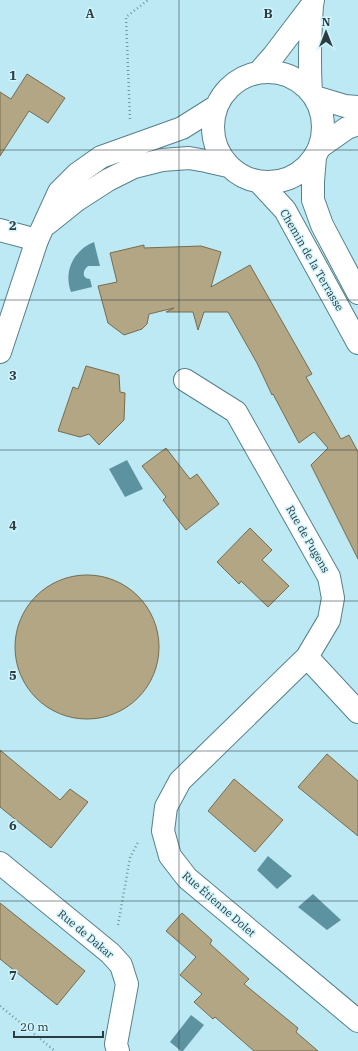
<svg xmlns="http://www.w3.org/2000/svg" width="358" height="1051" font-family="'IBM Plex Serif',serif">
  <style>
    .water { fill: #5d93a0 }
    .building { fill: #b2a685; stroke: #786c4d }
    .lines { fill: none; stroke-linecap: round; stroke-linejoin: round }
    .minor-casing { stroke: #57818b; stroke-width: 24 }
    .tertiary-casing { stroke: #57818b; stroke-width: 24 }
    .path { stroke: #77979f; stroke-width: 2.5; stroke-dasharray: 1 3; stroke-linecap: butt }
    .minor { stroke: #fff; stroke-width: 22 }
    .tertiary { stroke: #fff; stroke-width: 22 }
    .grid { fill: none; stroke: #2b3d41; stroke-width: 1; stroke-opacity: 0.55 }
    .labels { text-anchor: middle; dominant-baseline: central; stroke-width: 3; stroke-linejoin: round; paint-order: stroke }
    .street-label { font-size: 11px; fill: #2b3d41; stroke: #d1f4fd }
    .grid-label { font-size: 13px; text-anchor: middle; font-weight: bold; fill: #2b3d41; stroke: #d1f4fd; stroke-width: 3; stroke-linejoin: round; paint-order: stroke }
  </style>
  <rect width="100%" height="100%" fill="#bde9f4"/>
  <path class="water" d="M94,242l6,24h-12c-5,4 -7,12 2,13l2,8 -21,5c-8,-21 3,-42 23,-50z
    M127,460l16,29 -18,8 -16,-28z
    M268,856l24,20 -15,13 -20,-19z
    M313,894l28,26 -14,10 -29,-23z
    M191,1015l13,10 -21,26h-2l-11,-9z"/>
  <path class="building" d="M27,74l38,24 -17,25 -19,-12 -29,45v-64l11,7z
    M144,245v3l57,-2 20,6 -10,35 39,-22 62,109 -6,3 35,62 8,-4 9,17v107l-47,-94 17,-17 -14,-16 -15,11 -26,-49 -1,1 -15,-32 -29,-51h-24l-6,18 -5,-18h-27l8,-4 -25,6 -2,10 -5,5 -18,6 -16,-12 -10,-37 19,-4 -7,-29z
    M86,366l33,9 1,17 5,1 -1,27 -25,25 -10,-11 -9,3 -22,-6 15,-44 5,2z
    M166,448l24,31 7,-5 22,30 -33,26 -23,-30 3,-3 -24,-31z
    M250,528l22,22 -10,10 27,26 -21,21 -27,-26 -2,3 -22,-22z
    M15 647a72 72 0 1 1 144 0a72 72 0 1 1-144 0Z
    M0,750l60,50 10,-11 18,13 -37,46 -51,-41z
    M327,754l31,27v55l-60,-49z
    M234,779l49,41 -28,32 -47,-41z
    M0,903l85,68 -28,34 -57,-46z
    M182,913l30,27 -2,4 39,35 -5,5 54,44 -2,4 22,19h-64l-39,-34 -2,2 -19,-17 8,-8 -22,-19 16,-18 -30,-26z"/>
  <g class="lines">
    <defs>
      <path id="minor" d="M315,97l30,9 13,1
        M320,147l27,-19 11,-4
        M0,230l37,10
        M185,380l51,32 93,165 4,21 -4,22 -22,37 51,55
        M307,657l-127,124 -14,26 -3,24 7,25 17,22 171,143
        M0,863l110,90 11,12 6,19 -11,60 2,7"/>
      <path id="tertiary" d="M213 127a55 55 0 1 1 110 0a55 55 0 1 1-110 0Z
        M259,72l15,-17 38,-50
        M311,92c-2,-29 -1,-57 1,-87l1,-5
        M315,157l-2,24v19l9,25 36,68
        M259,182l26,28 73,133
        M47,224l30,-24 31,-20 26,-13 28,-7 27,-2 17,3 22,5
        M0,352l37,-112 22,-48 18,-18 24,-17 81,-29 35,-22"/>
    </defs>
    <use href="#minor" class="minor-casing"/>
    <use href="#tertiary" class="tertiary-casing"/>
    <path class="path" d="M130,119l-4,-102 22,-17
      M118,925l12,-67 8,-16
      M0,1006l55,45"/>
    <use href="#minor" class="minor"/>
    <use href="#tertiary" class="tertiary"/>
  </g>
  <path class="grid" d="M179,0v1051M0,150h358M0,300h358M0,450h358M0,601h358M0,751h358M0,901h358"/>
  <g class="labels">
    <g class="street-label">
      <text transform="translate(312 260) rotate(60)">Chemin de la Terrasse</text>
      <text transform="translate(308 539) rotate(60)">Rue de Pugens</text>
      <text transform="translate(219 904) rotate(41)">Rue Étienne Dolet</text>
      <text transform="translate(86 934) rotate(40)">Rue de Dakar</text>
    </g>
  </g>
  <g class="grid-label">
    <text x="90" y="18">A</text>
    <text x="268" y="18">B</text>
    <text x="13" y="80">1</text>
    <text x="13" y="230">2</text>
    <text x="13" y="380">3</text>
    <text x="13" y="530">4</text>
    <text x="13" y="680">5</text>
    <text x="13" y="830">6</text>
    <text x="13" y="980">7</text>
  </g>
  <g transform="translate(326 32)" stroke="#d1f4fd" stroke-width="3" paint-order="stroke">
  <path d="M0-3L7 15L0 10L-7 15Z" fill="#2b3d41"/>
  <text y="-6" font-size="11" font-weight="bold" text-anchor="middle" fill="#2b3d41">N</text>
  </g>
  <path d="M14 1031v6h89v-6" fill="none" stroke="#2b3d41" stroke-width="2"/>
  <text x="20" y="1031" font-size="12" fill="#2b3d41" stroke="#d1f4fd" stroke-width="3" paint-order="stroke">20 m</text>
</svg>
